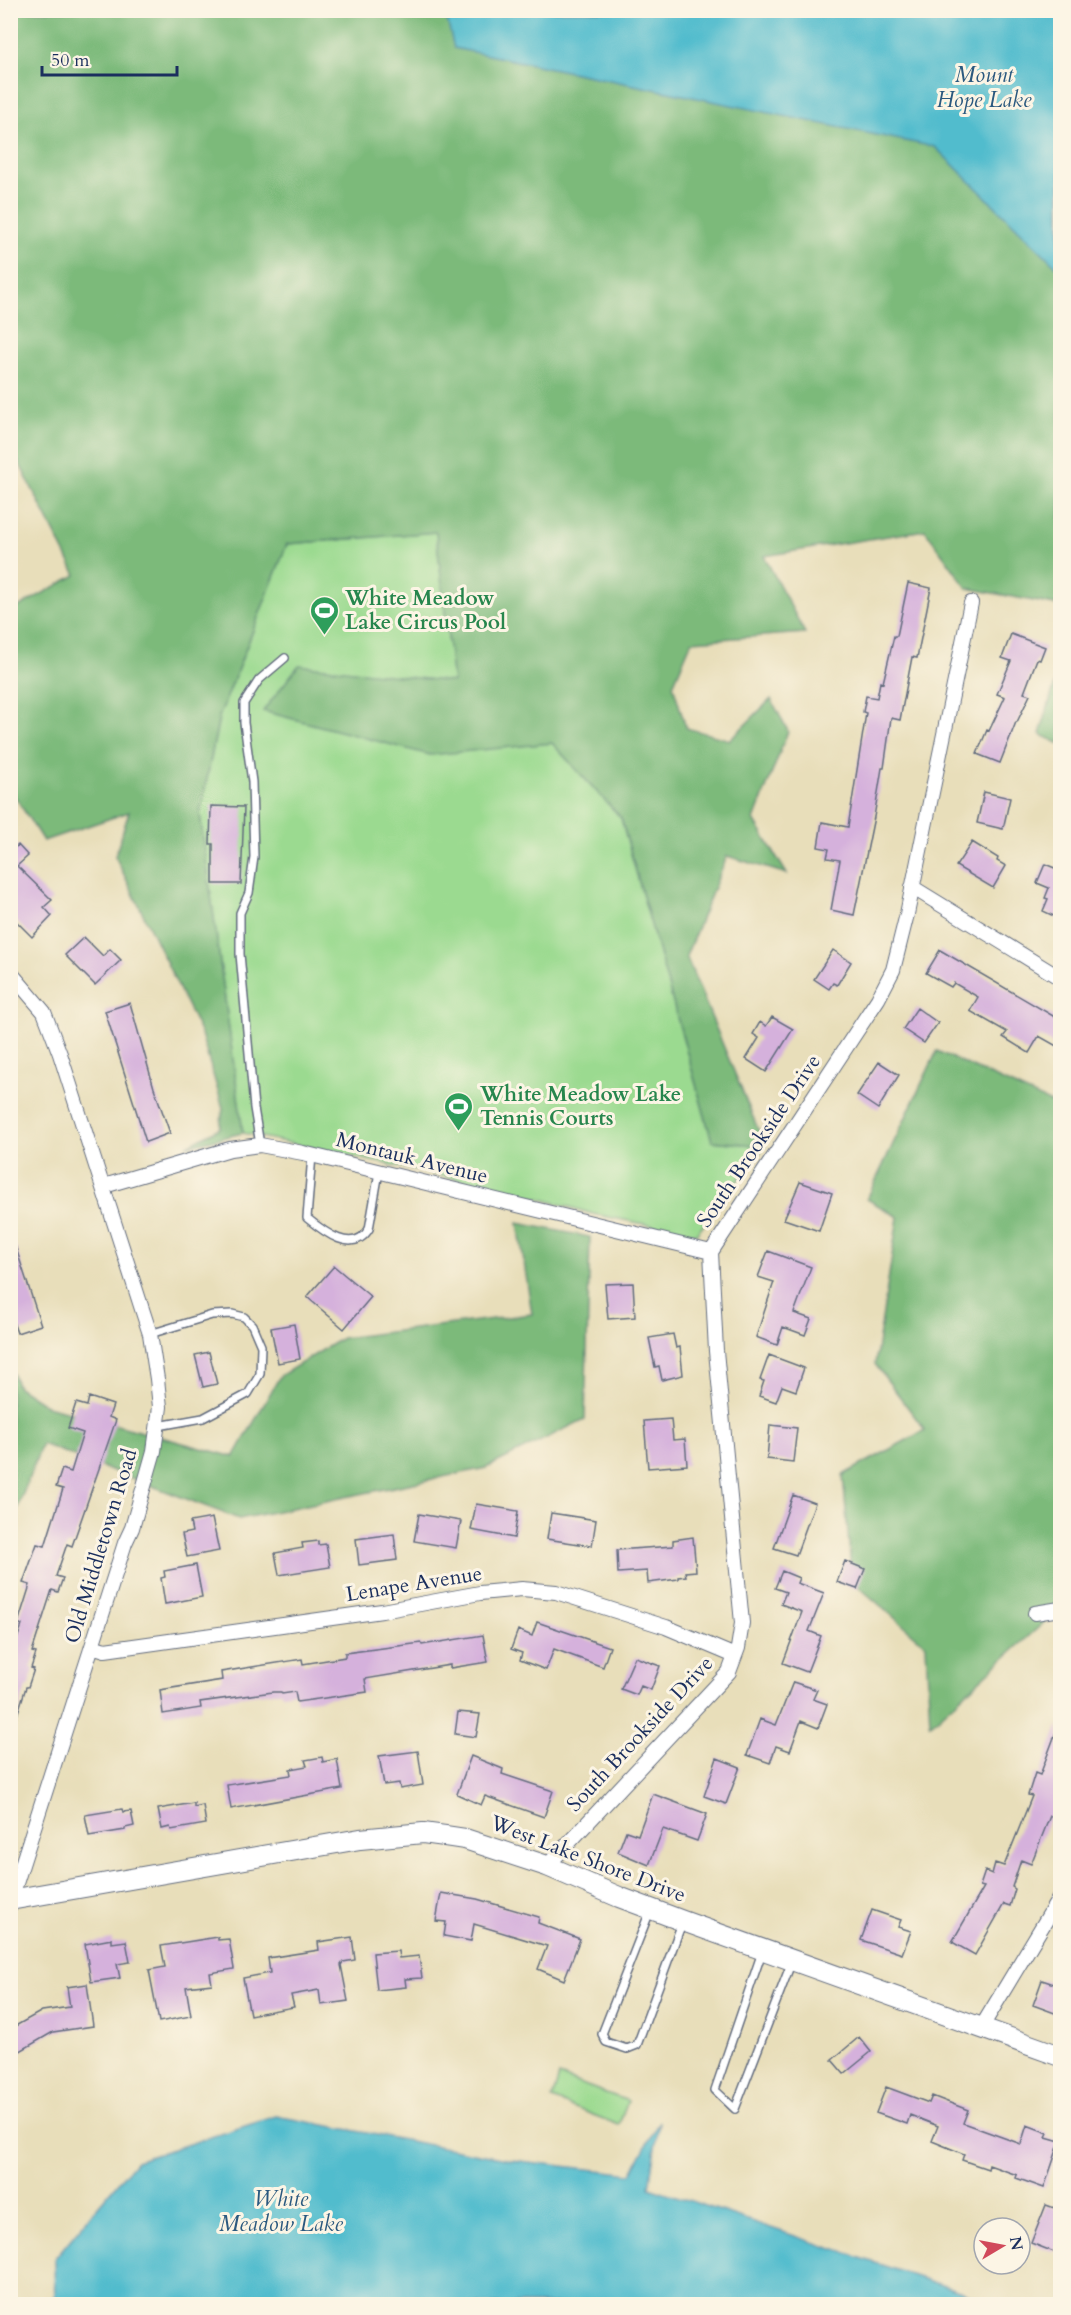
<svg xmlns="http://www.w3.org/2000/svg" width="1071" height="2315" font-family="Cardo,serif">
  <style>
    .green { fill: #9bda90; stroke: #5b8477; stroke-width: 1.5 }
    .forest { fill: #7cba7a; stroke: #4c746c; stroke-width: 1.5 }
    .water { fill: #51bccd; stroke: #367696; stroke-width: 1.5 }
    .building { fill: #d5b1dc }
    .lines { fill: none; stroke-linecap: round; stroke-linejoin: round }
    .lane-casing { stroke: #636c7e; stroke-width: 10 }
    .street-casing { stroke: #636c7e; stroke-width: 16 }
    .secondary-casing { stroke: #636c7e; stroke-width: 22 }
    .lane { stroke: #fff; stroke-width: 7 }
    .street { stroke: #fff; stroke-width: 14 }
    .secondary { stroke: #fff; stroke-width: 20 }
    .labels { text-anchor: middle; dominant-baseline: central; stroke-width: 6; stroke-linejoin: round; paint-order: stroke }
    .leisure-label { font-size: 21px; font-weight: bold; fill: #27864d; stroke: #fcf5e5; text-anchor: start }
    .street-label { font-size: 21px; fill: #1b2f5e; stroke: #fcf5e5 }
    .water-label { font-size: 22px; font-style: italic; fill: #2b597f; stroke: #fcf5e5 }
  </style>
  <rect width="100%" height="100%" fill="#fcf5e5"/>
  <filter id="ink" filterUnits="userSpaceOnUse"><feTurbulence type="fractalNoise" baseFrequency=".0167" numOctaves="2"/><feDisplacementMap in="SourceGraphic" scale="12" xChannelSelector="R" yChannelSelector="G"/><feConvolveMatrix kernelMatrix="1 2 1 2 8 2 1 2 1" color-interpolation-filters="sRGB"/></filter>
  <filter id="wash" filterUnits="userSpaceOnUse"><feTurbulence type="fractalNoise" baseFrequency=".008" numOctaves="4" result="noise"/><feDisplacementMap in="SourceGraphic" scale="24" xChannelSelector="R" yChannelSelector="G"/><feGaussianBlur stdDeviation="1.35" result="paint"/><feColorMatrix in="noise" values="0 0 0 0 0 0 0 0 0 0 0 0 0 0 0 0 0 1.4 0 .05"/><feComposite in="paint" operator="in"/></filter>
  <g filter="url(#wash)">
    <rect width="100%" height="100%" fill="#e8deba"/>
    <path class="green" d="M436,532l17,150 -154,-16 131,88 122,-11 69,75 91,323 53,5 -69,88 -103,-20 -72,-21 -278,-60 -43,-318 19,-98 68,-173z
      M559,2076l69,25 -9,24 -67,-26z"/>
    <path class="forest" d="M11,11h1049v595l-93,-18 -42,-58 -161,26 41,77 -113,8 -19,44 13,43 44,12 41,-41 17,32 -34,89 33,54 -60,-18 -41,100 79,190 -53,-5 -91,-323 -69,-75 -122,12 -167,-44 36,-46 154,17 -17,-150 -149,12 -68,173 -19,97 43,319 -57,13 34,-18 3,-20 -22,-74 -86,-178 14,-44 -86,29 -32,-51v-179l65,-36 -65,-128z
      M1060,666v78l-20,-10z
      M937,1051l123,56v501l-130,117 -4,-80 -74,-64 -9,-106 82,-45 -50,-66 23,-147 -31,-18z
      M518,1223l72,14 -5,182 -99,49 -247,51 -197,-75 -31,81 -1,-157 8,19 29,19 187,51 46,-81 62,-38 190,-24z"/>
    <path class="water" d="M445,11h615v259l-125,-123 -481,-99z
      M276,2116l235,44 120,14 28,-53 -10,66 349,117h-943l-1,-45 82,-98z"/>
    <g id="blocks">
      <path class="building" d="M908,583l23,5 -14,70 -5,-1 -12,63 -9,-2 -7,50h-2l-8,49 -20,98 -23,-5 9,-50 -13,-2 2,-9 -11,-2 4,-25 26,5 18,-114 -3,-1 3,-16 11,2 3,-16 3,1 11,-47h3z
        M1011,634l34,13 -5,13 -3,-1 -13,34 6,2 -13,27h-1l-16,41 -23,-9 10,-24 2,1 16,-34 -8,-3 14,-33 -9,-3z
        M984,792l26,6 -7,31 -26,-6z
        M211,806l33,1 -3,77h-28v-40h-3z
        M972,842l26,16 -1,3 9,5 -13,22 -37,-22z
        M18,845l10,11 -11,10 35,34 -8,7 8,9 -20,21 -22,-22v-63z
        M1060,861v58l-17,-8 5,-12 -3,-1 4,-10 -12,-5 8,-19 12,5z
        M84,937l19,19 7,-7 11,11 -26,25 -30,-30z
        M833,950l18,12 -14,23 -4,-2 -4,6 -15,-10z
        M940,950l120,70v28l-21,-12 -10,17 -26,-16 4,-5 -37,-21 8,-14 -24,-14 -3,4 -25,-14z
        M130,1003l24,85 16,45 -24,9 -41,-131z
        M917,1008l21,15 -14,20 -21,-14z
        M772,1017l21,12 -27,43 -20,-13 13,-21 -6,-4 7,-12 6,4z
        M879,1062l20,13 -21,34 -21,-14z
        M800,1182l32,11 -13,38 -35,-12z
        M14,1242l27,83 -24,8 -7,-20v-70z
        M768,1251l43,16 -17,46 17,6 -6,16 -22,-8 -6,18 -21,-8 18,-55 -16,-5z
        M334,1266l37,31 -27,32 -37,-32z
        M633,1283l2,34 -27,2 -3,-35z
        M294,1324l6,35 -22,4 -7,-35z
        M673,1334l3,14 4,-1 3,28 -21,5 -3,-14 -4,1 -6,-29z
        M209,1352l8,32 -14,3 -8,-32z
        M769,1355l35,13 -8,23 -14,-5 -6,16 -17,-6 5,-15 -4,-1z
        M89,1397l24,8 -4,12 7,3 -44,126 -5,-2 -11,32 7,2 -5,14 -6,-2 -20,62 4,1 -5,15 3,1 -6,18h-2l-12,38 -4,-1v-65l12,-34 -4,-2 12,-38 -7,-2 14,-39 8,2 18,-57 -7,-2 6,-18 9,3 12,-39 -15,-5 8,-25 11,3z
        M671,1419l2,21 12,-1 2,26 -39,3 -4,-47z
        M770,1425l27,3 -4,34 -26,-3z
        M793,1495l22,8 -19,52 -22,-7z
        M476,1504l42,7 -4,27 -43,-8z
        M551,1513l45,7 -4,26 -45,-7z
        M419,1514l42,7 -5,27 -42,-7z
        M212,1518l7,33 -32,6 -5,-23 10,-2 -2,-10z
        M394,1534l3,26 -38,5 -3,-26z
        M693,1537l3,34 -11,1 1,4 -8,1v2l-30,4 -1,-12 -29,2 -1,-23 56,-4v-6z
        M318,1541v4l8,-1 4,23 -51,8 -4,-22 28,-5 -1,-5z
        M845,1561l20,8 -8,20 -20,-7z
        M196,1565l6,32 -37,7 -4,-26 4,-1 -1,-6z
        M782,1571l17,7 -2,5 27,10 -15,38 12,5 -14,36 -24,-9 19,-51 -21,-8 5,-12 -11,-4z
        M537,1622l73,25 -7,20 -49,-18 -8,21 -26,-10 2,-7 -11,-4 7,-19 14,6z
        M483,1635l5,27 -38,6v-3l-85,14 2,13 -70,10 -2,-10 -13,2 -1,-2h-8l-73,10 1,6 -38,6 -3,-24 62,-10 -1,-8 81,-13 1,5 42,-7v-4l76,-10 1,2z
        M635,1657l25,9 -9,24 -10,-4 -4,9 -16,-6z
        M793,1682l24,8 -4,9 14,5 -9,24 -17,-7 -11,30 -14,-5 -6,17 -23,-8 13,-36 16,6z
        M458,1712l22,2 -4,23 -21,-3z
        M1059,1724l1,90 -4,-1 -2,5 -4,-2 -19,48 -10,-4 -9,27 3,2 -5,17 -6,-2 -29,51 -23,-13 32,-55 -4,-1 5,-15 7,3 3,-11 9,3 28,-70 -4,-1 7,-22 5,2z
        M418,1751l5,34 -23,4 -1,-6 -15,2 -5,-29z
        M471,1756l32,13 -1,5 51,17 -9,26 -59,-21 -4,9 -24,-11z
        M322,1757l1,5 14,-3 5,30 -111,20 -4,-24 64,-10 -1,-6 17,-3 -2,-6z
        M717,1758l23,9 -14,37 -22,-8z
        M653,1794l54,20 -10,27 -34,-12 -14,36 -31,-13 8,-21 12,4z
        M194,1803v4l9,-2 3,19 -35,6 -1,-3 -8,2 -4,-20z
        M122,1809l1,3 8,-1 3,15 -9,2v2l-36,6 -4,-21z
        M441,1893l36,6 62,18 -1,6 42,16 -16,41 -26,-11 9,-23 -73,-22 -3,17 -27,-5 2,-14 -10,-1z
        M872,1910l29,10 -3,7 13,4 -9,23 -41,-14z
        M218,1937v3l11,-1 5,30 -24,4 2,11 -26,3 5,29 -32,6 -10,-52 16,-3 -4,-21z
        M352,1937l3,23 -12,2 -2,3 7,36 -27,4 -2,-15 -28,5 3,12 -44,8 -7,-37 27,-5 -2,-15 51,-8 -1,-8z
        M112,1939v4l14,-2 4,21 -13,2 3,14 -29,4 -6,-38z
        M398,1951l1,7 20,-2 3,22 -17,1 1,8 -29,3 -4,-37z
        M1042,1980l18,6v29l-27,-10z
        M87,1984l6,42 -40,6 -43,25v-28l32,-18 28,-4 -3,-20z
        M859,2037l12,15 -27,22 -12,-14z
        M886,2087l43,16 3,-7 36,14 -5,13 58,21 6,-19 21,8 -2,4 14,4 -16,47 -28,-10 1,-3 -28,-10 -1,4 -26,-9 2,-6 -32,-13 6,-15 -28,-11 -3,9 -31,-11z
        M1046,2205l14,5v27l-6,15 -23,-9z"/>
    </g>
  </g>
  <g filter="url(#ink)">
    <use href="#blocks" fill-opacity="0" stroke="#636c7e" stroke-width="1.5"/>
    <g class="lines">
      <defs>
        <path id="lane" d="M260,1145l-6,-37 -14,-154v-41l9,-20 5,-36 -2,-75 -8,-59v-20l15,-23 26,-22
          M312,1155l-5,63c17,14 46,37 62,11l10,-57
          M150,1334l62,-19 20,-1 12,3 8,8 9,21 -1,28 -12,20 -45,24 -45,8
          M650,1911l-48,123 4,8 21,7 10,-4 45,-122
          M762,1952l-47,138 20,19 57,-148"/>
        <path id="street" d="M912,887l148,91
          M10,972l34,40 16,42 90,280 7,45 3,28 -6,44 -22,77 -7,15 -114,356
          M104,1186l126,-37 30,-4 43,8 408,99
          M1035,1613l25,-4
          M92,1646l13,4 277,-39 98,-18 42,-4 34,3 110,35 69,29
          M547,1866l182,-194 9,-24 4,-25 -26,-272 -5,-99 167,-253 15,-29 14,-56 64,-311
          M981,2028l79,-131"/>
        <path id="secondary" d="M10,1900l350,-61 63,-6 22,3 20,3 82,27 72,31 64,24 377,135"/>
      </defs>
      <use href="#lane" class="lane-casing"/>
      <use href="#street" class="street-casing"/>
      <use href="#secondary" class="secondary-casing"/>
      <use href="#lane" class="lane"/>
      <use href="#street" class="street"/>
      <use href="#secondary" class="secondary"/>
    </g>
  </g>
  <defs>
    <symbol id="stadium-pin" viewBox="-11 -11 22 30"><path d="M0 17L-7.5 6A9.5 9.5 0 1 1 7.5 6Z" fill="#2e9e5b" stroke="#fcf5e5"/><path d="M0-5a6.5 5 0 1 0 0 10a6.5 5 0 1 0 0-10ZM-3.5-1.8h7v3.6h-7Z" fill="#fff"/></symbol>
  </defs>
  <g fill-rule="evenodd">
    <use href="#stadium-pin" x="308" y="594" width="33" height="45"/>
    <use href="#stadium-pin" x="442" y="1090" width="33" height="45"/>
  </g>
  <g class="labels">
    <g class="leisure-label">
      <text x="345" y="598">White Meadow<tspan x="345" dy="24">Lake Circus Pool</tspan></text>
      <text x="480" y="1094">White Meadow Lake<tspan x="480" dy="24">Tennis Courts</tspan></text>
    </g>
    <g class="street-label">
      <text transform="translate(759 1141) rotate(-56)">South Brookside Drive</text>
      <text transform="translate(412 1158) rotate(14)">Montauk Avenue</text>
      <text transform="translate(101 1546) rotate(-73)">Old Middletown Road</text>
      <text transform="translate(414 1584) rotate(-9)">Lenape Avenue</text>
      <text transform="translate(640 1734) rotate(-47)">South Brookside Drive</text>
      <text transform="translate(588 1859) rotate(21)">West Lake Shore Drive</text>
    </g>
    <g class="water-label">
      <text x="984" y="75">Mount<tspan x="984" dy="25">Hope Lake</tspan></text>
      <text x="281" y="2199">White<tspan x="281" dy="25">Meadow Lake</tspan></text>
    </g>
  </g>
  <rect width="1071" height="2315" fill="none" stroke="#fcf5e5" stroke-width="36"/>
  <g transform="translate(1002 2246) rotate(80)"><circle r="28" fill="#fcf5e5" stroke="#a2a6af" stroke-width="1.5"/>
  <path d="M0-4.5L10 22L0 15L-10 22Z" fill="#d1495b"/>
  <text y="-9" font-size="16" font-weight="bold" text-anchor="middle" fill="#1b2f5e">N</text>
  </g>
  <path d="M42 66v9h135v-9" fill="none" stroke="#1b2f5e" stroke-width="3"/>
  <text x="51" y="66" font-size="18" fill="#1b2f5e" stroke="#fcf5e5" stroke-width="4.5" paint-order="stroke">50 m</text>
</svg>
